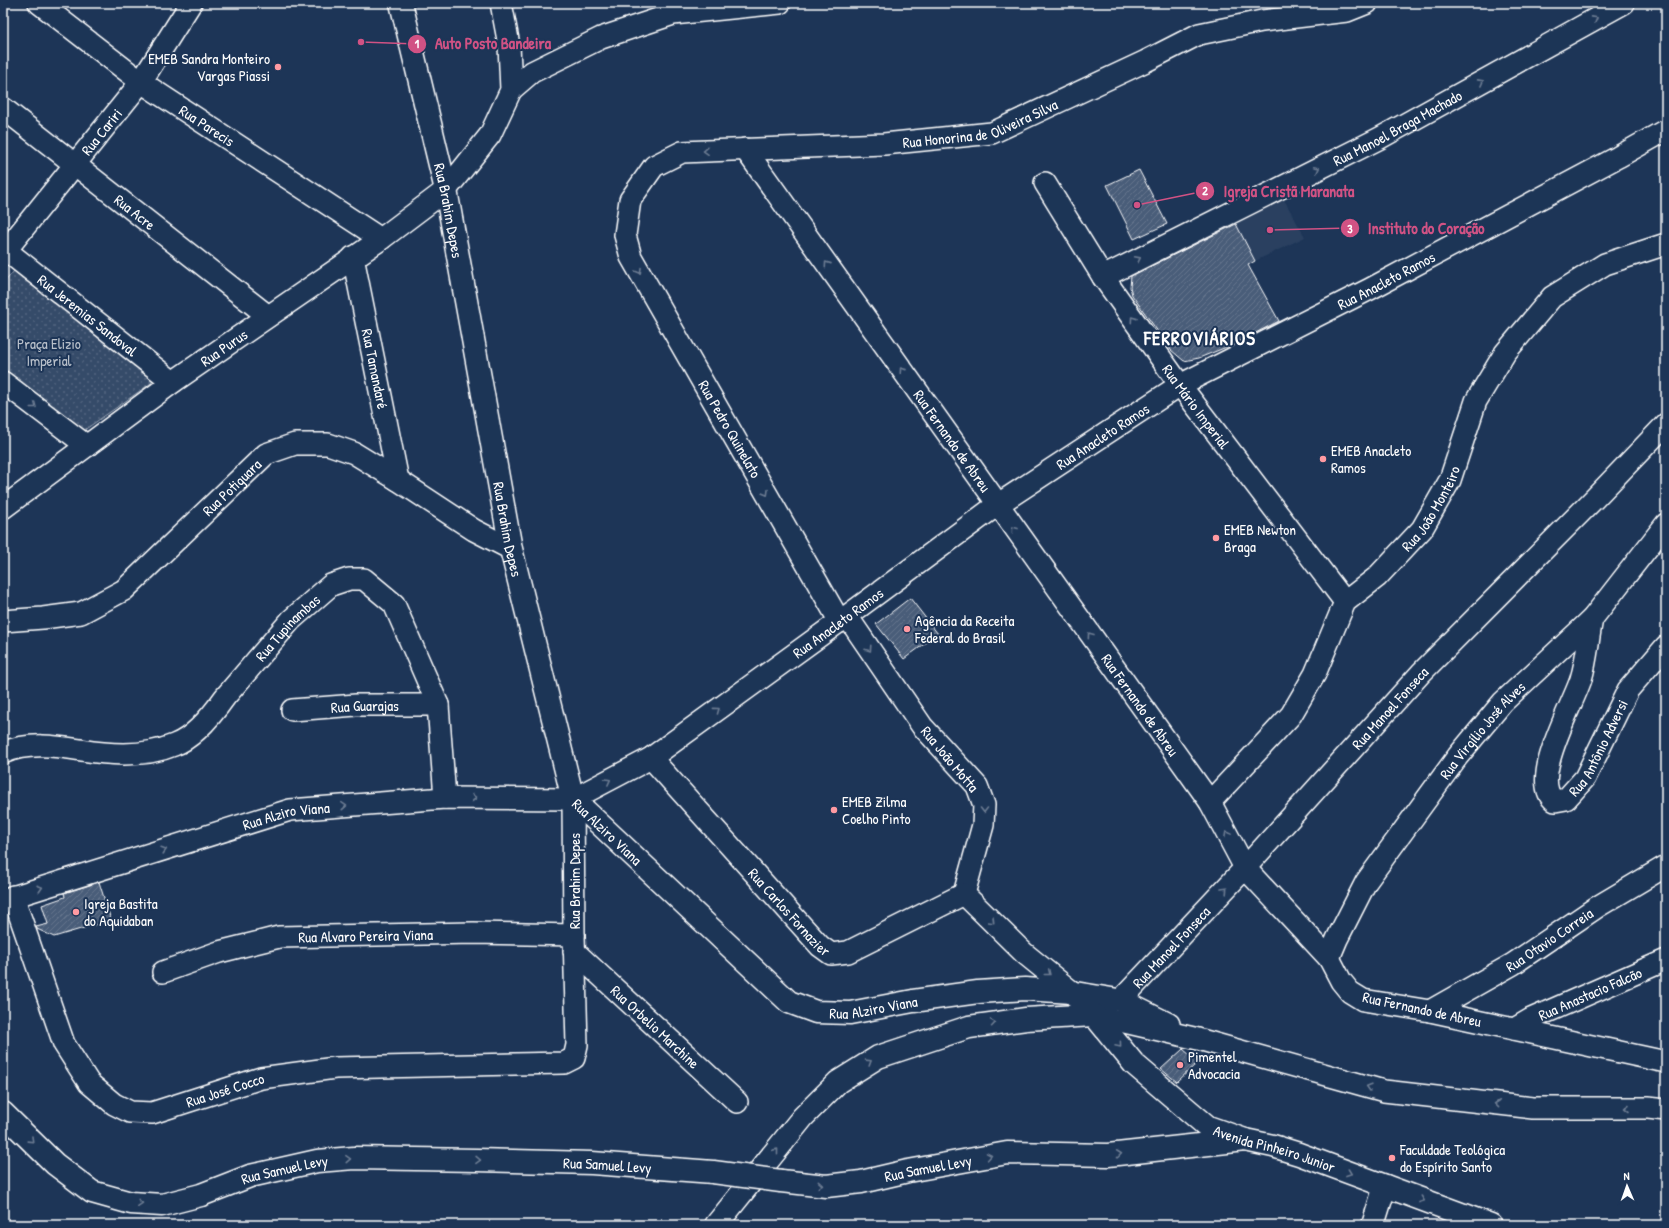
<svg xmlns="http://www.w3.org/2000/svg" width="1669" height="1228" font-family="'Patrick Hand',sans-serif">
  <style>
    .built { fill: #2a4161 }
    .park { fill: url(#park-dots); stroke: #9aa5b4 }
    .building { fill: url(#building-hatch); stroke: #fff }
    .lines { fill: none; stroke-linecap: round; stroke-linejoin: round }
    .minor-casing { stroke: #fff; stroke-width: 24 }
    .tertiary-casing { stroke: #fff; stroke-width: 25 }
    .secondary-casing { stroke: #fff; stroke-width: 25 }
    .minor { stroke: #1d3557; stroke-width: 21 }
    .tertiary { stroke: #1d3557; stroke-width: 22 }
    .secondary { stroke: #1d3557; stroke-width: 22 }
    .tertiary-bridge-casing { stroke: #fff; stroke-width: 25; stroke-linecap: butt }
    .tertiary-bridge { stroke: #1d3557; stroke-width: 22 }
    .oneway { stroke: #6c7c92 }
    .poi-dot { fill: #ff9aa2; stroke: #1d3557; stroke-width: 1.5 }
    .labels { text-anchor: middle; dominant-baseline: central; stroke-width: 4; stroke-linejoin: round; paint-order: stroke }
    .poi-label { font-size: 15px; fill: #fff; stroke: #1d3557; text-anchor: start }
    .street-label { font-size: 15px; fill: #fff; stroke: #1d3557 }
    .park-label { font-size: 15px; fill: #b9c0ca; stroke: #1d3557 }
    .district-label { font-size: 19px; font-weight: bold; letter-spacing: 1px; fill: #fff; stroke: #1d3557 }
    .leader { fill: none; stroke: #d15284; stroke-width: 1.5 }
    .callout-dot { fill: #d15284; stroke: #1d3557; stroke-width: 1.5 }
    .mark-label { font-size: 12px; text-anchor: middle; font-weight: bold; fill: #fff }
    .callout-label { font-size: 16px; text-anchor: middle; font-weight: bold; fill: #d15284; stroke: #1d3557; stroke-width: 4; stroke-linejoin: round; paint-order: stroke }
  </style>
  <defs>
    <pattern id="park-dots" width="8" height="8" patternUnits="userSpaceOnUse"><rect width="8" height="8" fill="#364b69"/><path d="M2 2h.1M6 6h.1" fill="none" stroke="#546680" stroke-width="1.8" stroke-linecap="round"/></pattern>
    <pattern id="building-hatch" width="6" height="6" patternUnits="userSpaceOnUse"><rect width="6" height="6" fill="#4a5d79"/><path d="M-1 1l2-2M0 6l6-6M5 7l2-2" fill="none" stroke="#65758d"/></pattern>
  </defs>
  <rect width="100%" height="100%" fill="#1d3557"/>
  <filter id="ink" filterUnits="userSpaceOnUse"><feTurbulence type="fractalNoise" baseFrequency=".025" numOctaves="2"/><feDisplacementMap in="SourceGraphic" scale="8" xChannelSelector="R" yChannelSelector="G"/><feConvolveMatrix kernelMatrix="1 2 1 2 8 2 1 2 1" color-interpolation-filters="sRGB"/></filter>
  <g filter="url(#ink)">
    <path class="built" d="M1283,198l22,39 -50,24 -20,-39z"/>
    <path class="park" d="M14,271l140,110 -71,50 -80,-63v-84z"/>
    <path class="building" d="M1139,170l28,54 -33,15 -27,-54z
      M1236,224l19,37 -7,4 31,56 -45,23 -35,14 -15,3 -13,-11 -39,-55 -2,-8 1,-11z
      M910,598l28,36 -34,25 -28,-35z
      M99,882l12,38 -57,17 -17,-8 -1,-2 12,-3 -6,-19 23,-8 -1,-4z
      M1183,1049l15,13 -21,20 -16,-13z"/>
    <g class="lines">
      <defs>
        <g id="minor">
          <path id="s1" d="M39,3l102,79 240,157"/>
          <path d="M511,90l21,-18 69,-34 72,-24 107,-11"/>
          <path id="s2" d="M3,108l265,208"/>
          <path id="s3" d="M745,149l465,653 35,66 84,90 12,23 9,11 13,8 67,11 236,51"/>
          <path id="s4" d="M1045,183l58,94 77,108 165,217"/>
          <path id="s5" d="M3,248l170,134"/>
          <path id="s6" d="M3,254l138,-172 50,-79"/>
          <path id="s7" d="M353,257l45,223"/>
          <path id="s8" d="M1103,277l277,-139 244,-135"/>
          <path d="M3,382l84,64"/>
          <path id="s9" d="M3,508l170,-126 208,-143 65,-49 44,-55 21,-45 -2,-45 -8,-42"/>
          <path d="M847,616l75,110 55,60 7,19 -1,20 -19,69"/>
          <path id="s10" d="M1592,619c-4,19 -5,41 -11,60 -8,26 -53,102 -26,122l11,-2 19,-21 43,-88 38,-44"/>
          <path id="s11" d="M3,621l40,-3 38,-5 43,-23 142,-136 29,-10h33l26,9 44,27 76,50 37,19"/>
          <path id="s12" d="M840,622l-209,-365 -6,-22 5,-35 24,-34 28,-14 202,-8 108,-11 154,-72 53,-27 63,-13 85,-10 20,-8"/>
          <path id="s13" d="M292,710l64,-5h82"/>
          <path id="s14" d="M3,753c24,-11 53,-7 78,-3 30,5 65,7 93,-5 20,-7 39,-31 51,-48l66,-77 40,-35 18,-6h15l30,25 44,101 7,93"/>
          <path id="s15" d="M651,758l169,188 11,8 17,-2 116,-58"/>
          <path id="s16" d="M1210,802l81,-87 24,-41 30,-72 32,-25 45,-48 28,-49 26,-79 29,-48 47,-56 53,-33 61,-20"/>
          <path d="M964,894l60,59 48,39 49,8 48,24"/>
          <path id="s17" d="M13,896l51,148 25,39 25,21 16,8 22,1 109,-35 74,-10 229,-5 10,-5 3,-13 -3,-110 -1,-136"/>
          <path id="s18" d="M3,900l287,-90 155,-12 128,1 78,-41 196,-142 150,-111 183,-120 190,-96 248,-132 48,-27"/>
          <path id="s19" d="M574,951l163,151"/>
          <path id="s20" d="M1329,958l8,-19 29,-57 92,-126 45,-54 89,-83 74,-95"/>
          <path id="s21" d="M163,972l56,-20 60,-15 194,-4 101,2"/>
          <path id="s22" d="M1121,1000l124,-132 176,-195 174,-175 71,-74"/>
          <path id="s23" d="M1430,1011l83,-47 84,-57 69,-41"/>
          <path d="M1094,1015l104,24 186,52 149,17h115l18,2"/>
          <path id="s24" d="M1514,1029l17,-10 135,-59"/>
        </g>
        <g id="tertiary">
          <path id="s25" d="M3,1113l52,51 37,28 39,11 31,2 39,-10 49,-19 67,-15 37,-3 123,2 115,3 121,9"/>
          <path id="s26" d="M781,1181l45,5 35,-4 47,-11 99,-18 101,2 137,-15"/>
        </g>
        <g id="secondary">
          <path id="s27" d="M401,3l45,187 65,359 62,250 216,203 27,10 34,1 63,-12 65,-9 47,-3 47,3 22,23 40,49 74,63 37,13 28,6 26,8 192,71"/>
          <path d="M716,1225l87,-108 35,-35 40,-25 91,-30 57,-8 68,-4"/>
          <path d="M1373,1225l12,-39"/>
        </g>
      </defs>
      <use href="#minor" class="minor-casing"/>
      <use href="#tertiary" class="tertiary-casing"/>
      <use href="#secondary" class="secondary-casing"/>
      <use href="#minor" class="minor"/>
      <use href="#tertiary" class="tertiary"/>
      <use href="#secondary" class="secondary"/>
      <defs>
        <path id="tertiary-bridge" d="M713,1172l68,9"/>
      </defs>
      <use href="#tertiary-bridge" class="tertiary-bridge-casing"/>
      <use href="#tertiary-bridge" class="tertiary-bridge"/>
    </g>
    <defs><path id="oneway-chevron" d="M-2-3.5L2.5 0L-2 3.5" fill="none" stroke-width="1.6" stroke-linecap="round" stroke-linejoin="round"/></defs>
    <g class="oneway">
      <use href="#oneway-chevron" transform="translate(1595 19) rotate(-29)"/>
      <use href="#oneway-chevron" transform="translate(1481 82) rotate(-29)"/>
      <use href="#oneway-chevron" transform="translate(706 151) rotate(178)"/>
      <use href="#oneway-chevron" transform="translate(1317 169) rotate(-27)"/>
      <use href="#oneway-chevron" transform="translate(1138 259) rotate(-27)"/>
      <use href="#oneway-chevron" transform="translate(827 264) rotate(-125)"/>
      <use href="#oneway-chevron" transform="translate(639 271) rotate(60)"/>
      <use href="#oneway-chevron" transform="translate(1133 319) rotate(-125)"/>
      <use href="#oneway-chevron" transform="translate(902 370) rotate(-125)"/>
      <use href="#oneway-chevron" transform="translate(34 406) rotate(38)"/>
      <use href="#oneway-chevron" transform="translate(766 493) rotate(60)"/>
      <use href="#oneway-chevron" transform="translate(1014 529) rotate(-126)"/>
      <use href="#oneway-chevron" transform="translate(1090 635) rotate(-126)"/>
      <use href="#oneway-chevron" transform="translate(869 649) rotate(56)"/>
      <use href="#oneway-chevron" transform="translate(717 710) rotate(-36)"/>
      <use href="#oneway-chevron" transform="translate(608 781) rotate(-28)"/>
      <use href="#oneway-chevron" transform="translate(474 798)"/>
      <use href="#oneway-chevron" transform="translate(344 806) rotate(-4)"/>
      <use href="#oneway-chevron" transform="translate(984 810) rotate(90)"/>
      <use href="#oneway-chevron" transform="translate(1227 834) rotate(-118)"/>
      <use href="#oneway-chevron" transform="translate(164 850) rotate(-17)"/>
      <use href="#oneway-chevron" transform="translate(40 888) rotate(-17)"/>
      <use href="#oneway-chevron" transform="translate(1225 890) rotate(-47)"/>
      <use href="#oneway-chevron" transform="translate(992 921) rotate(45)"/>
      <use href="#oneway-chevron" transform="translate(1048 973) rotate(39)"/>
      <use href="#oneway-chevron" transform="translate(993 1023) rotate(-8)"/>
      <use href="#oneway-chevron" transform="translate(1119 1045) rotate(50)"/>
      <use href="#oneway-chevron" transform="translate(869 1062) rotate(-32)"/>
      <use href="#oneway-chevron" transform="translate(1369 1087) rotate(-164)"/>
      <use href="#oneway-chevron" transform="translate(1497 1104) rotate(-174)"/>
      <use href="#oneway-chevron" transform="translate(1627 1108) rotate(-180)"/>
      <use href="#oneway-chevron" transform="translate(31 1140) rotate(44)"/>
      <use href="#oneway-chevron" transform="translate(776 1151) rotate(-51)"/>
      <use href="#oneway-chevron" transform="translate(1119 1154) rotate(-7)"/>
      <use href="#oneway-chevron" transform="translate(989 1156) rotate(-10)"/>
      <use href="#oneway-chevron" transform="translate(348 1159) rotate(-3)"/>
      <use href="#oneway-chevron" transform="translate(478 1160) rotate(1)"/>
      <use href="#oneway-chevron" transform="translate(1349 1173) rotate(20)"/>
      <use href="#oneway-chevron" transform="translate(820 1185) rotate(5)"/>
      <use href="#oneway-chevron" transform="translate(1422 1200) rotate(20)"/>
      <use href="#oneway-chevron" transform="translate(140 1203) rotate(4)"/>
    </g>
  </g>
  <g class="poi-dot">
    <circle cx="278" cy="67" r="4"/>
    <circle cx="1323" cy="459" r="4"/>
    <circle cx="1216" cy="538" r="4"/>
    <circle cx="907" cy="629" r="4"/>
    <circle cx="834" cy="810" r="4"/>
    <circle cx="76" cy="912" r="4"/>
    <circle cx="1180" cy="1065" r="4"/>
    <circle cx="1392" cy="1158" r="4"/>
  </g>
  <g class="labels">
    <g class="poi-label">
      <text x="270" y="58" text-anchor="end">EMEB Sandra Monteiro<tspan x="270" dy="17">Vargas Piassi</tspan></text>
      <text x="1331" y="450">EMEB Anacleto<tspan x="1331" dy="17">Ramos</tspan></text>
      <text x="1224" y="529">EMEB Newton<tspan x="1224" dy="17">Braga</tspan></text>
      <text x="915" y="620">Agência da Receita<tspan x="915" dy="17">Federal do Brasil</tspan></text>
      <text x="842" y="801">EMEB Zilma<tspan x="842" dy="17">Coelho Pinto</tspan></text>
      <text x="84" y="903">Igreja Bastita<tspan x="84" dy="17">do Aquidaban</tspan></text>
      <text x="1188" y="1056">Pimentel<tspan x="1188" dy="17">Advocacia</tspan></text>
      <text x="1400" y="1149">Faculdade Teológica<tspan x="1400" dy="17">do Espírito Santo</tspan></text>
    </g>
    <g class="street-label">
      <text stroke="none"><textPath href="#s12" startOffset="853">Rua Honorina de Oliveira Silva</textPath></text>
      <text stroke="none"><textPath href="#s1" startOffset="208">Rua Parecis</textPath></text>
      <text stroke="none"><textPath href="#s8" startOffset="330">Rua Manoel Braga Machado</textPath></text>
      <text stroke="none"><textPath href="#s6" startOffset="157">Rua Cariri</textPath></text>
      <text stroke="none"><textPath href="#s27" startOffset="213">Rua Brahim Depes</textPath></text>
      <text stroke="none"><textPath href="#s2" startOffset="168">Rua Acre</textPath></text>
      <text stroke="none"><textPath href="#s18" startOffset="1551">Rua Anacleto Ramos</textPath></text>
      <text stroke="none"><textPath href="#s5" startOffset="108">Rua Jeremias Sandoval</textPath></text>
      <text stroke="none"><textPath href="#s9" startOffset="273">Rua Purus</textPath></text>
      <text stroke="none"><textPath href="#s7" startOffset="114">Rua Tamandaré</textPath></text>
      <text stroke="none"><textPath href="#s4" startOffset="270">Rua Mário Imperial</textPath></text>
      <text transform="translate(730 429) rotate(60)">Rua Pedro Quinelato</text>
      <text stroke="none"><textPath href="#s18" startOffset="1227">Rua Anacleto Ramos</textPath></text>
      <text stroke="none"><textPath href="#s3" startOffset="358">Rua Fernando de Abreu</textPath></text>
      <text stroke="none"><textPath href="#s11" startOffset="276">Rua Potiguara</textPath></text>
      <text stroke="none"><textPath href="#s16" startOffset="373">Rua João Monteiro</textPath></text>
      <text stroke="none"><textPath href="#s27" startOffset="537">Rua Brahim Depes</textPath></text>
      <text stroke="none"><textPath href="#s18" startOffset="903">Rua Anacleto Ramos</textPath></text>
      <text stroke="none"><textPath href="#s14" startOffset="338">Rua Tupinambas</textPath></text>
      <text stroke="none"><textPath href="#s3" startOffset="682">Rua Fernando de Abreu</textPath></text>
      <text stroke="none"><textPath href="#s13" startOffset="73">Rua Guarajas</textPath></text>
      <text stroke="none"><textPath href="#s22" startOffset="397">Rua Manoel Fonseca</textPath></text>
      <text stroke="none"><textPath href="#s20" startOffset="276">Rua Virgílio José Alves</textPath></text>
      <text stroke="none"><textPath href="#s10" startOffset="264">Rua Antônio Adversi</textPath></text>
      <text transform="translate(950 759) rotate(50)">Rua João Motta</text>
      <text stroke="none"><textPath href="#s18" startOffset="296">Rua Alziro Viana</textPath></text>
      <text stroke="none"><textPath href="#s27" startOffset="862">Rua Alziro Viana</textPath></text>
      <text transform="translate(574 881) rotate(-90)">Rua Brahim Depes</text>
      <text stroke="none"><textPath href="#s15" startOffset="207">Rua Carlos Fornazier</textPath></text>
      <text stroke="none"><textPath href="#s21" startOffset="208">Rua Alvaro Pereira Viana</textPath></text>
      <text stroke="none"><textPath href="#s23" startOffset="139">Rua Otavio Correia</textPath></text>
      <text stroke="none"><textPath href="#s22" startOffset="73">Rua Manoel Fonseca</textPath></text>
      <text stroke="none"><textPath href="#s24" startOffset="84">Rua Anastacio Falcão</textPath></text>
      <text stroke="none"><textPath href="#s27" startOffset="1198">Rua Alziro Viana</textPath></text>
      <text transform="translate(1422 1009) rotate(12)">Rua Fernando de Abreu</text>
      <text stroke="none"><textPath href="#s19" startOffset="111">Rua Orbelio Marchine</textPath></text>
      <text stroke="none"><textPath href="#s17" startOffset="352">Rua José Cocco</textPath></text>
      <text stroke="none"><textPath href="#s27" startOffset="1660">Avenida Pinheiro Junior</textPath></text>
      <text stroke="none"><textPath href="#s25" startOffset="643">Rua Samuel Levy</textPath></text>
      <text stroke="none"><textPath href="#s26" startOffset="149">Rua Samuel Levy</textPath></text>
      <text stroke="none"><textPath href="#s25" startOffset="319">Rua Samuel Levy</textPath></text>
    </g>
    <g class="park-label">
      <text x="49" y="343">Praça Elizio<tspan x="49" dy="17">Imperial</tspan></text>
    </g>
    <g class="district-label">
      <text x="1200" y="338">FERROVIÁRIOS</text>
    </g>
  </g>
  <path class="leader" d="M361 42L417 44M1137 205L1205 191M1270 230L1350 228"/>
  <g class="callout-dot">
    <circle cx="361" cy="42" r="4"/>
    <circle cx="1137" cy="205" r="4"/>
    <circle cx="1270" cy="230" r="4"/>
    <circle cx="417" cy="44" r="10"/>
    <circle cx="1205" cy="191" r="10"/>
    <circle cx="1350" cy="228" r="10"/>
  </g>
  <g class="mark-label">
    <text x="417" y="48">1</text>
    <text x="1205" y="195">2</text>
    <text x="1350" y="233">3</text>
  </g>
  <g class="callout-label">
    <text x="493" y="49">Auto Posto Bandeira</text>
    <text x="1289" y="197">Igreja Cristã Maranata</text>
    <text x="1426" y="234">Instituto do Coração</text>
  </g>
  <rect width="1669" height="1228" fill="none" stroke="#1d3557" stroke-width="16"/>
  <rect x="8" y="8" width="1653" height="1212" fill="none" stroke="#fff" stroke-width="1.5" filter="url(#ink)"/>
  <g transform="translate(1627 1186) rotate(358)" stroke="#1d3557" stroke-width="3" paint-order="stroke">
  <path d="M0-3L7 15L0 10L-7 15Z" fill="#ffffff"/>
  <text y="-6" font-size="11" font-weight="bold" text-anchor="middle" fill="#ffffff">N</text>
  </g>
</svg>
